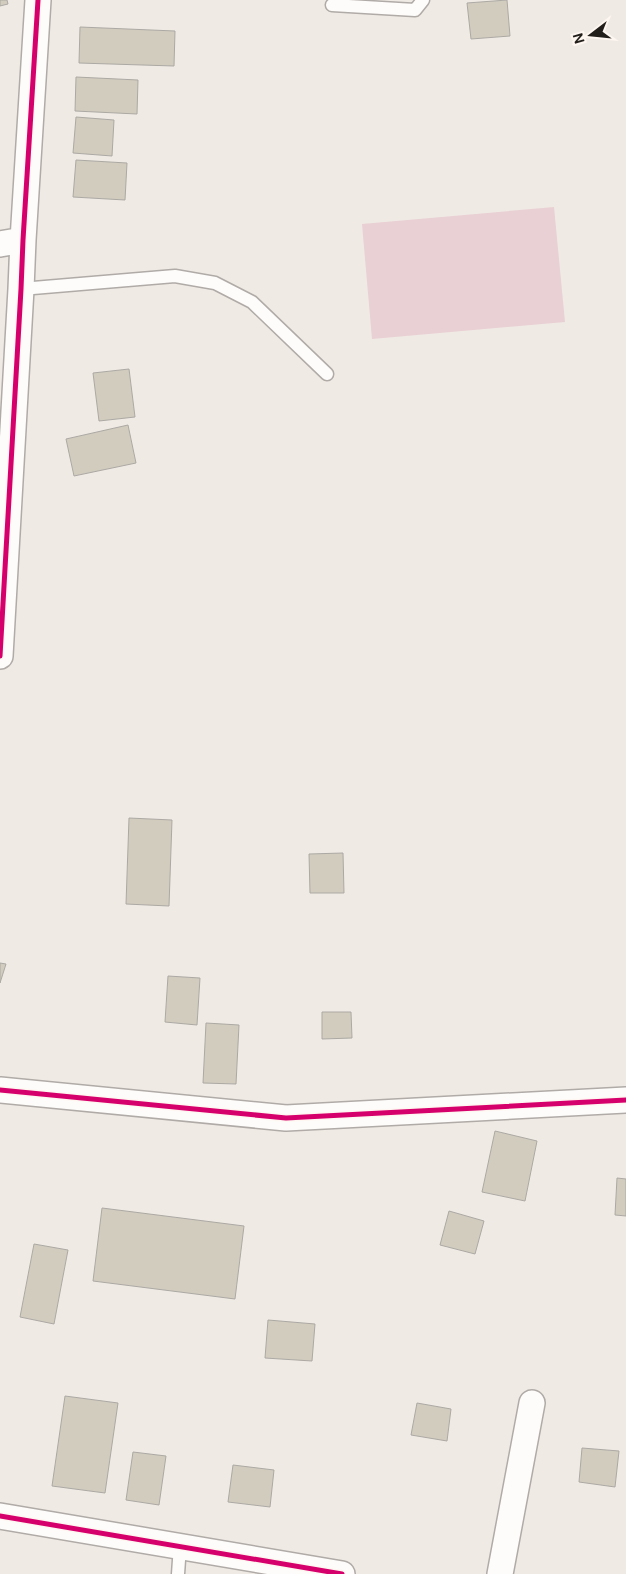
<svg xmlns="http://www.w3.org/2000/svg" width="626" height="1574" font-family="'DM Sans',sans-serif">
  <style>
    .green { fill: #e8d0d4 }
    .building { fill: #d2ccbf; stroke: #aca9a4 }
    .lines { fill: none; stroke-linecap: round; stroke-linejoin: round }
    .service-casing { stroke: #b0aba7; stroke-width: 15 }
    .minor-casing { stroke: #b0aba7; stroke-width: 28 }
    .service { stroke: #fdfcfb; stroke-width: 12 }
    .minor { stroke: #fdfcfb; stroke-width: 25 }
    .cycleway-casing { stroke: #fef7f1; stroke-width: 8 }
    .cycleway { stroke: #d6006c; stroke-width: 5 }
  </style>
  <rect width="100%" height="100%" fill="#f0eae4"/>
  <path class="green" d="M554,207l11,115 -193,17 -10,-115z"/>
  <path class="building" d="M0,0h7l1,4 -8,2z
    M507,0l3,36 -39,3 -4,-36z
    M80,27l95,4 -1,35 -95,-3z
    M76,77l62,3 -1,34 -62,-3z
    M76,117l38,3 -2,36 -39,-3z
    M76,160l51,3 -2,37 -52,-3z
    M129,369l6,48 -36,4 -6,-48z
    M128,425l8,38 -62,13 -8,-37z
    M129,818l43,2 -3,86 -43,-2z
    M343,853l1,40h-34l-1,-39z
    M0,963l6,1 -6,19z
    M168,976l32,2 -3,47 -32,-3z
    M322,1012h29l1,26 -30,1z
    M206,1023l33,2 -3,59 -33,-1z
    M495,1131l42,10 -12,60 -43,-9z
    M617,1178l9,1v37l-11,-1z
    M102,1208l142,18 -9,73 -142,-18z
    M449,1211l35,10 -9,33 -35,-9z
    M34,1244l34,6 -14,74 -34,-7z
    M268,1320l47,4 -3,37 -47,-3z
    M65,1396l53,7 -13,90 -53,-7z
    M417,1403l34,6 -4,32 -36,-6z
    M582,1448l37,3 -4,36 -36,-5z
    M133,1452l33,4 -7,49 -33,-5z
    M233,1465l41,5 -4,37 -42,-5z"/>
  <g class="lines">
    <defs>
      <path id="service" d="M332,5l83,5 8,-10
        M21,289l154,-13 40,7 37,19 75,72
        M178,1574l2,-28"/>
      <path id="minor" d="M0,244l23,-4
        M0,656l21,-367 2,-49 15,-240
        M0,1090l286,28 340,-18
        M0,1516l342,58
        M500,1574l32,-171"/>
    </defs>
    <use href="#service" class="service-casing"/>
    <use href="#minor" class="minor-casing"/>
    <use href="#service" class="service"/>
    <use href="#minor" class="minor"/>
    <defs>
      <path id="cycleway" d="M0,656l21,-367 2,-49 15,-240
        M0,1090l286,28 340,-18
        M0,1516l342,58"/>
    </defs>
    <use href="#cycleway" class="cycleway-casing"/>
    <use href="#cycleway" class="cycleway"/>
  </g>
  <g transform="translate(591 35) rotate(254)" stroke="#fef7f1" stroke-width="4" paint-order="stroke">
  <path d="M0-4L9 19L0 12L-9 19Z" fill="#221e1a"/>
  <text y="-8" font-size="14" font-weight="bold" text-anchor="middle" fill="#221e1a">N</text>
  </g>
</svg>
